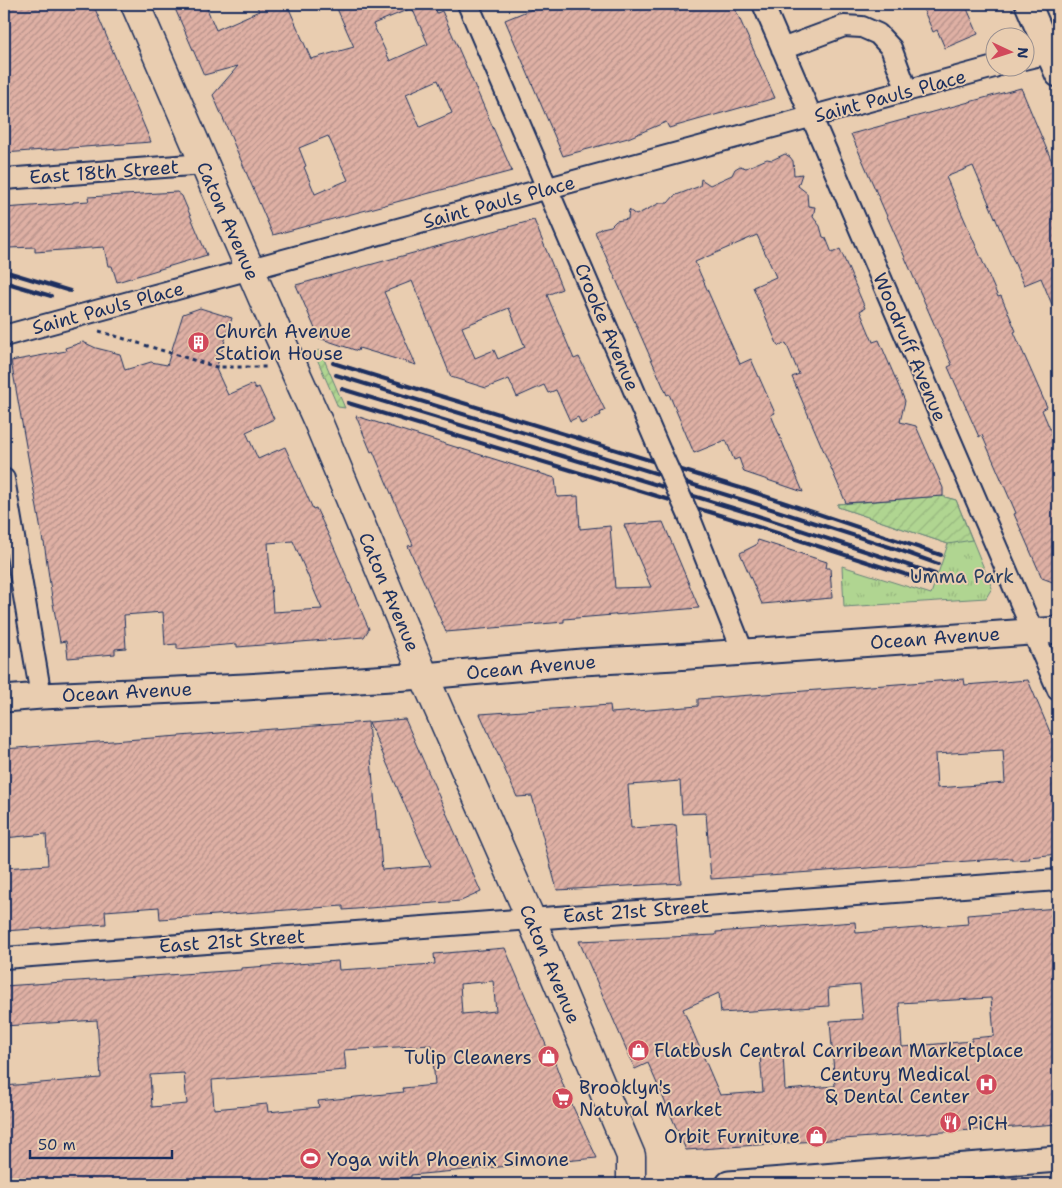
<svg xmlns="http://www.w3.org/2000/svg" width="1062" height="1188" font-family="'Shantell Sans',sans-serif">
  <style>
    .park { fill: url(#park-tufts); stroke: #668278 }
    .garden { fill: url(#garden-furrows); stroke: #668278 }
    .building { fill: url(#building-hatch); stroke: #1b2f5e; fill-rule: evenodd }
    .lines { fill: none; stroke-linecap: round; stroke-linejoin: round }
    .minor-casing { stroke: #1b2f5e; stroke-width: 24 }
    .major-casing { stroke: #1b2f5e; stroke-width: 29 }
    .highway-casing { stroke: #1b2f5e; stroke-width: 31 }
    .path { stroke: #1b2f5e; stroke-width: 3; stroke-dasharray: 4 4; stroke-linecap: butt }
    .minor { stroke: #e9cdb0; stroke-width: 20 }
    .major { stroke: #e9cdb0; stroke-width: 25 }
    .highway { stroke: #e9cdb0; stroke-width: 28 }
    .rail { stroke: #1b2f5e; stroke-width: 4 }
    .minor-bridge-casing { stroke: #1b2f5e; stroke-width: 24; stroke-linecap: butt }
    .minor-bridge { stroke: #e9cdb0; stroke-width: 20 }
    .labels { text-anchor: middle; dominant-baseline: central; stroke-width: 4; stroke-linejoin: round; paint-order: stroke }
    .street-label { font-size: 19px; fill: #1b2f5e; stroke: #e9cdb0 }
    .poi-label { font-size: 19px; fill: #1b2f5e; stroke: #e9cdb0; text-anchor: start }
    .park-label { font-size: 19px; fill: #2a4063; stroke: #e9cdb0 }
  </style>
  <defs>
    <pattern id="park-tufts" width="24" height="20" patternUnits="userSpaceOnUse" patternTransform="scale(1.25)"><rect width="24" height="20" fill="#b0d591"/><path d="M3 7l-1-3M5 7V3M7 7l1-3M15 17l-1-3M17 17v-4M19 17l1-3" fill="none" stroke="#97b77f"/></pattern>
    <pattern id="garden-furrows" width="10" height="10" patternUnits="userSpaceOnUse" patternTransform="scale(1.25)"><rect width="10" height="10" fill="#b0d591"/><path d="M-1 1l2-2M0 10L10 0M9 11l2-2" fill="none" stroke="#97b77f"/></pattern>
    <pattern id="building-hatch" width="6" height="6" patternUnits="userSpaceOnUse" patternTransform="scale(1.25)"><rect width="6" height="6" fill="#dfb0a4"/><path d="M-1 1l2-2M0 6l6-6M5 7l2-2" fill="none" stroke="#b49089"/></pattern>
  </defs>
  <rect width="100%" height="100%" fill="#e9cdb0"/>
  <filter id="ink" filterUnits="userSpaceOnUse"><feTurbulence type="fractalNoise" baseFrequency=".02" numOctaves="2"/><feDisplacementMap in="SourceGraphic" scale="10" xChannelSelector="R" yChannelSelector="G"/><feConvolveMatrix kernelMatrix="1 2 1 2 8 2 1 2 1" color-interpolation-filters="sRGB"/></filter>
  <g filter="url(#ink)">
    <path class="park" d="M941,496l15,4 36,88 -6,10 -142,9 -2,-41 89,28 17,-50 -110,-37v-3z"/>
    <path class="garden" d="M320,350l25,58 -7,-1 -24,-55z
      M941,496l15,4 16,40 -24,4 -110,-37v-3z"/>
    <path class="building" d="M4,4h89l58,138 -147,11v-75l4,-1z
      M173,4h32l11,26 43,-19 -3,-7h31l24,55 43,-12 -19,-43h99l3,9 5,-2 70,160 -239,64 -60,-140 25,-29 -34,9zM412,8l16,36 -38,17 -17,-37zM438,80l14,33 -32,14 -14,-33zM328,136l20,44 -33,14 -11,-27 2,-1 -7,-18z
      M544,4h127l4,8 19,-8h39l42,94 -106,30 -3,-6 -38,16 -65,18 -58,-136z
      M921,4h44l13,30 -33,14 -8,-18 -4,2z
      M1021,88l37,88v143l-17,-41 -17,7 -51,-119 -27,11 52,120 3,-1 15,35 -2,1 33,75 -5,3 16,38v136l-16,-6 -28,-64 2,-1 -34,-78 -3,2 -31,-70 4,-2 -101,-231z
      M785,154l5,3 3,4 1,14 8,-1 -4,12 9,7 1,13 7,1 -2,10 7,9 3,11 3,1 6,15 8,-4 25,59 -5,3 13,31 6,-2 26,61 -5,21 16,4 27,62v8l-97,7 -54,-126 7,-3 -13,-31 -8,3 -25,-59 23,-10 -19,-42 -62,27 45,102 11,-5 24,54 -4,2 32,77 -59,-20 -5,-14 -5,2 -8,-20 -32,13 -25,-59 -2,1 -72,-163 7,-4 9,-2 5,-5 12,-2 1,-9 7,5 24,-12h8l6,-7 26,-10 1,-7 9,6 22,-10 3,-6 5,-3 6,2 21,-9 5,1z
      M177,192l5,4 25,59 -90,27 -5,-16h-4l-4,-19 -69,5v-5l-26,1v-4h-3l-1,-8h-1v-28l69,-5v-1l16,-1 -1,-4z
      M534,220l28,69 -15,6 27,64 5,-2 26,53 -5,3 1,2 -20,9 -3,-7 -8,4 -14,-31 -8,3 -4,-8 -27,12 -8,-18 -23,9 -35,-11 -39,-96 -28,11 32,73 -57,-17 -1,3 -39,-13 -23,-53zM509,308l16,39 -27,12 -4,-9 -19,8 -13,-31z
      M200,308l32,10 -16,51 12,26 25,-11 2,5 4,-2 15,32 -28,13 12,27 27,-12 28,62 3,-1 14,30 39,91 -5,8 -127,10v-3l-60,5v-5l-12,1 -2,-33 -39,3 2,33 -11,1v5l-47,4 -2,-17 -6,1 -8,-44 -8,-56h-1l-32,-181 55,-10 -1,-3 18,-6 13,6 24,6 5,16 26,-8 16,3 16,-51zM293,541l29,68 -49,3 -5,-69z
      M356,416l199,62 2,19 21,-1 2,33 30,-3 5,62 36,-1 -27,-62 39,-3 36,86 -135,11v3l-118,10 -38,-86 5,-1 -40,-94 -2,1z
      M758,540l69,22 -1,6h4l2,30 -70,6 -22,-51 16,-8z
      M964,679l1,6 63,-5 30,71v103l-29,3 1,2 -18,1v-2l-301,21 -5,-66 -24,1 -2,-33 -36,3 -16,1 3,43 45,-3 5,58 -124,7 -25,-94 -15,1 -37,-83 130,-9 1,8 75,-6 12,-1v-7zM1003,750l2,33 -68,5 -2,-34z
      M405,719l76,173 -20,9 -118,9v-4l-183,13 -1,-12 -54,4 1,13 -102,7v-63l44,-3 -2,-31 -42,4v-89l364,-27 9,109 2,-1 3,40 49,-4 -62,-144z
      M1058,908v216l-372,26 -38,-87 -13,6 -56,-128 137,-6v-3l139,-10 1,11 112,-9 -1,-9zM860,985l3,34 -33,2 5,65 -50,4 -2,-37 -23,2 3,37 -43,3 -37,-86 36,-16 2,20 108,-7 -1,-18zM991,998l3,38 -22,2v3l-70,6 -3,-44z
      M505,948l44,104h2l14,38 32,68 -186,17v2l-62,7h-345v-98l97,-8 -4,-58 -93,6v-40l237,-16v-2l97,-7 1,9 96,-6 -1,-10zM493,981l3,30 -34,3 -2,-30zM432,1045l3,40 -32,3 1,4 -86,9 1,6 -51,5 -1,-8 -53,5 -2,-29 134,-10 -2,-20zM184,1073l3,31 -35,3 -2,-32z"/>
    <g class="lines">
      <defs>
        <path id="minor" d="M468,4l192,447
          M763,4l295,686
          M782,49l62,-23 18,1 16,7 13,14 16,43
          M1024,59l25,-6
          M4,179l200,-15
          M4,336l990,-269
          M4,479l37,217
          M689,516l54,136
          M4,958l1054,-78"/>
        <path id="major" d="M1028,4l30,70
          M4,699l37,-3 204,-9 179,-11 158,-14 93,-5 383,-27
          M729,1184l329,-25"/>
        <path id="highway" d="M135,4l141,325 43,95 105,252 107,243 100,237v28"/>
      </defs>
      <use href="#minor" class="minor-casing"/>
      <use href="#major" class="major-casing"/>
      <use href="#highway" class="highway-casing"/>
      <path class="path" d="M99,331l117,36h51"/>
      <use href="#minor" class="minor"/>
      <use href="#major" class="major"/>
      <use href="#highway" class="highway"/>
      <path class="rail" d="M4,271l66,20
        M4,282l47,14
        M333,363l414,127 194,65
        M336,375l410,126 156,50 36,13
        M342,389l404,123 189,62
        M348,403l398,120 186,60"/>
      <defs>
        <path id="minor-bridge" d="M660,451l29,65"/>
      </defs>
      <use href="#minor-bridge" class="minor-bridge-casing"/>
      <use href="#minor-bridge" class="minor-bridge"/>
    </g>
  </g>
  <defs>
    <symbol id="building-disc" viewBox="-11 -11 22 22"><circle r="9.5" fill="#d1495b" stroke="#e9cdb0"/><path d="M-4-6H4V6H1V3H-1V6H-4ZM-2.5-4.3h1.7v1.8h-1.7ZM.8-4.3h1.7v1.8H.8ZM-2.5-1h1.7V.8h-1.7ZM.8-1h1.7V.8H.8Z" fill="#fff"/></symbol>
    <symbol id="shop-disc" viewBox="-11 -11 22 22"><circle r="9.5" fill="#d1495b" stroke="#e9cdb0"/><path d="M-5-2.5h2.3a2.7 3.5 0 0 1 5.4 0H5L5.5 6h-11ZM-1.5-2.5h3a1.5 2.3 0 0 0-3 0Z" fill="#fff"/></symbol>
    <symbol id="hospital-disc" viewBox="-11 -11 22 22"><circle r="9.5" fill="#d1495b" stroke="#e9cdb0"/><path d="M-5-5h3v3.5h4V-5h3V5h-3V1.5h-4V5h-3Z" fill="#fff"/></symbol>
    <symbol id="supermarket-disc" viewBox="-11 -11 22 22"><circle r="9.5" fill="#d1495b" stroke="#e9cdb0"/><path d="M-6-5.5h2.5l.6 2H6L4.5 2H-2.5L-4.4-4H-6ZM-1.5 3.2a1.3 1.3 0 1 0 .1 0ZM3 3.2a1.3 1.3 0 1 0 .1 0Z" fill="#fff"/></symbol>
    <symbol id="restaurant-disc" viewBox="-11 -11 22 22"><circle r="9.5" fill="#d1495b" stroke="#e9cdb0"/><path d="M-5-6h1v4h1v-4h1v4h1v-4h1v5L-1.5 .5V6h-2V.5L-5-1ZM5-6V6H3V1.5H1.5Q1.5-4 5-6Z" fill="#fff"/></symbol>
    <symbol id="stadium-disc" viewBox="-11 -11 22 22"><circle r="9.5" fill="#d1495b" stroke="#e9cdb0"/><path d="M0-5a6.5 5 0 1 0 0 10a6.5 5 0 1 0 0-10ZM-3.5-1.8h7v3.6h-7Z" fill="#fff"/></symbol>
  </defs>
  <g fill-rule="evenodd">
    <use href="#building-disc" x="186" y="330" width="25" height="25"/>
    <use href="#shop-disc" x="626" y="1038" width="25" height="25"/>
    <use href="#shop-disc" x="536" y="1044" width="25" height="25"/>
    <use href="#hospital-disc" x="974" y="1072" width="25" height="25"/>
    <use href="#supermarket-disc" x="550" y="1086" width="25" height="25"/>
    <use href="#restaurant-disc" x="938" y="1110" width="25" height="25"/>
    <use href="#shop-disc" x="804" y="1124" width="25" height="25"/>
    <use href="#stadium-disc" x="298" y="1146" width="25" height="25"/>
  </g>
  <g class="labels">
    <g class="street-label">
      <text transform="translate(890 96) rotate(-15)">Saint Pauls Place</text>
      <text transform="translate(104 172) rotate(-4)">East 18th Street</text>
      <text transform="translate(499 202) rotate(-15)">Saint Pauls Place</text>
      <text transform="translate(228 221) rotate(66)">Caton Avenue</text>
      <text transform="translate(108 308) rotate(-15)">Saint Pauls Place</text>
      <text transform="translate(607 327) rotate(67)">Crooke Avenue</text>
      <text transform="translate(910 347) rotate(67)">Woodruff Avenue</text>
      <text transform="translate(389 592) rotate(67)">Caton Avenue</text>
      <text transform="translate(935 638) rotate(-4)">Ocean Avenue</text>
      <text transform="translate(531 667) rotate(-5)">Ocean Avenue</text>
      <text transform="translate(127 692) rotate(-3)">Ocean Avenue</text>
      <text transform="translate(636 911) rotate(-4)">East 21st Street</text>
      <text transform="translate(232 941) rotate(-4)">East 21st Street</text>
      <text transform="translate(550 964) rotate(67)">Caton Avenue</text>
    </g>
    <g class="poi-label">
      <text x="215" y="331">Church Avenue<tspan x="215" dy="22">Station House</tspan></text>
      <text x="654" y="1050">Flatbush Central Carribean Marketplace</text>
      <text x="532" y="1057" text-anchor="end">Tulip Cleaners</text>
      <text x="970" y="1074" text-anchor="end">Century Medical<tspan x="970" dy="22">&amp; Dental Center</tspan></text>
      <text x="579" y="1087">Brooklyn's<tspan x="579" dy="22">Natural Market</tspan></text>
      <text x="967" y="1123">PiCH</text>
      <text x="800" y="1136" text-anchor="end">Orbit Furniture</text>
      <text x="327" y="1159">Yoga with Phoenix Simone</text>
    </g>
    <g class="park-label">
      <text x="962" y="576">Umma Park</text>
    </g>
  </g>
  <rect width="1062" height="1188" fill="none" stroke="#e9cdb0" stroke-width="20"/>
  <rect x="10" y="10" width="1042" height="1168" fill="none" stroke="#1b2f5e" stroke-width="2" filter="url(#ink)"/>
  <g transform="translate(1010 52) rotate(94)"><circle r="24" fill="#e9cdb0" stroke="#978e8f"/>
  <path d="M0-4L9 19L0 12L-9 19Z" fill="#d1495b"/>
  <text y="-8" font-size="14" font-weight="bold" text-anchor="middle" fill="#1b2f5e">N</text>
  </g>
  <path d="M30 1150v8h142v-8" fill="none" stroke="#1b2f5e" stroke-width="2.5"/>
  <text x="38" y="1150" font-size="15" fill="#1b2f5e" stroke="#e9cdb0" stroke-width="4" paint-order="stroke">50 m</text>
</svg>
